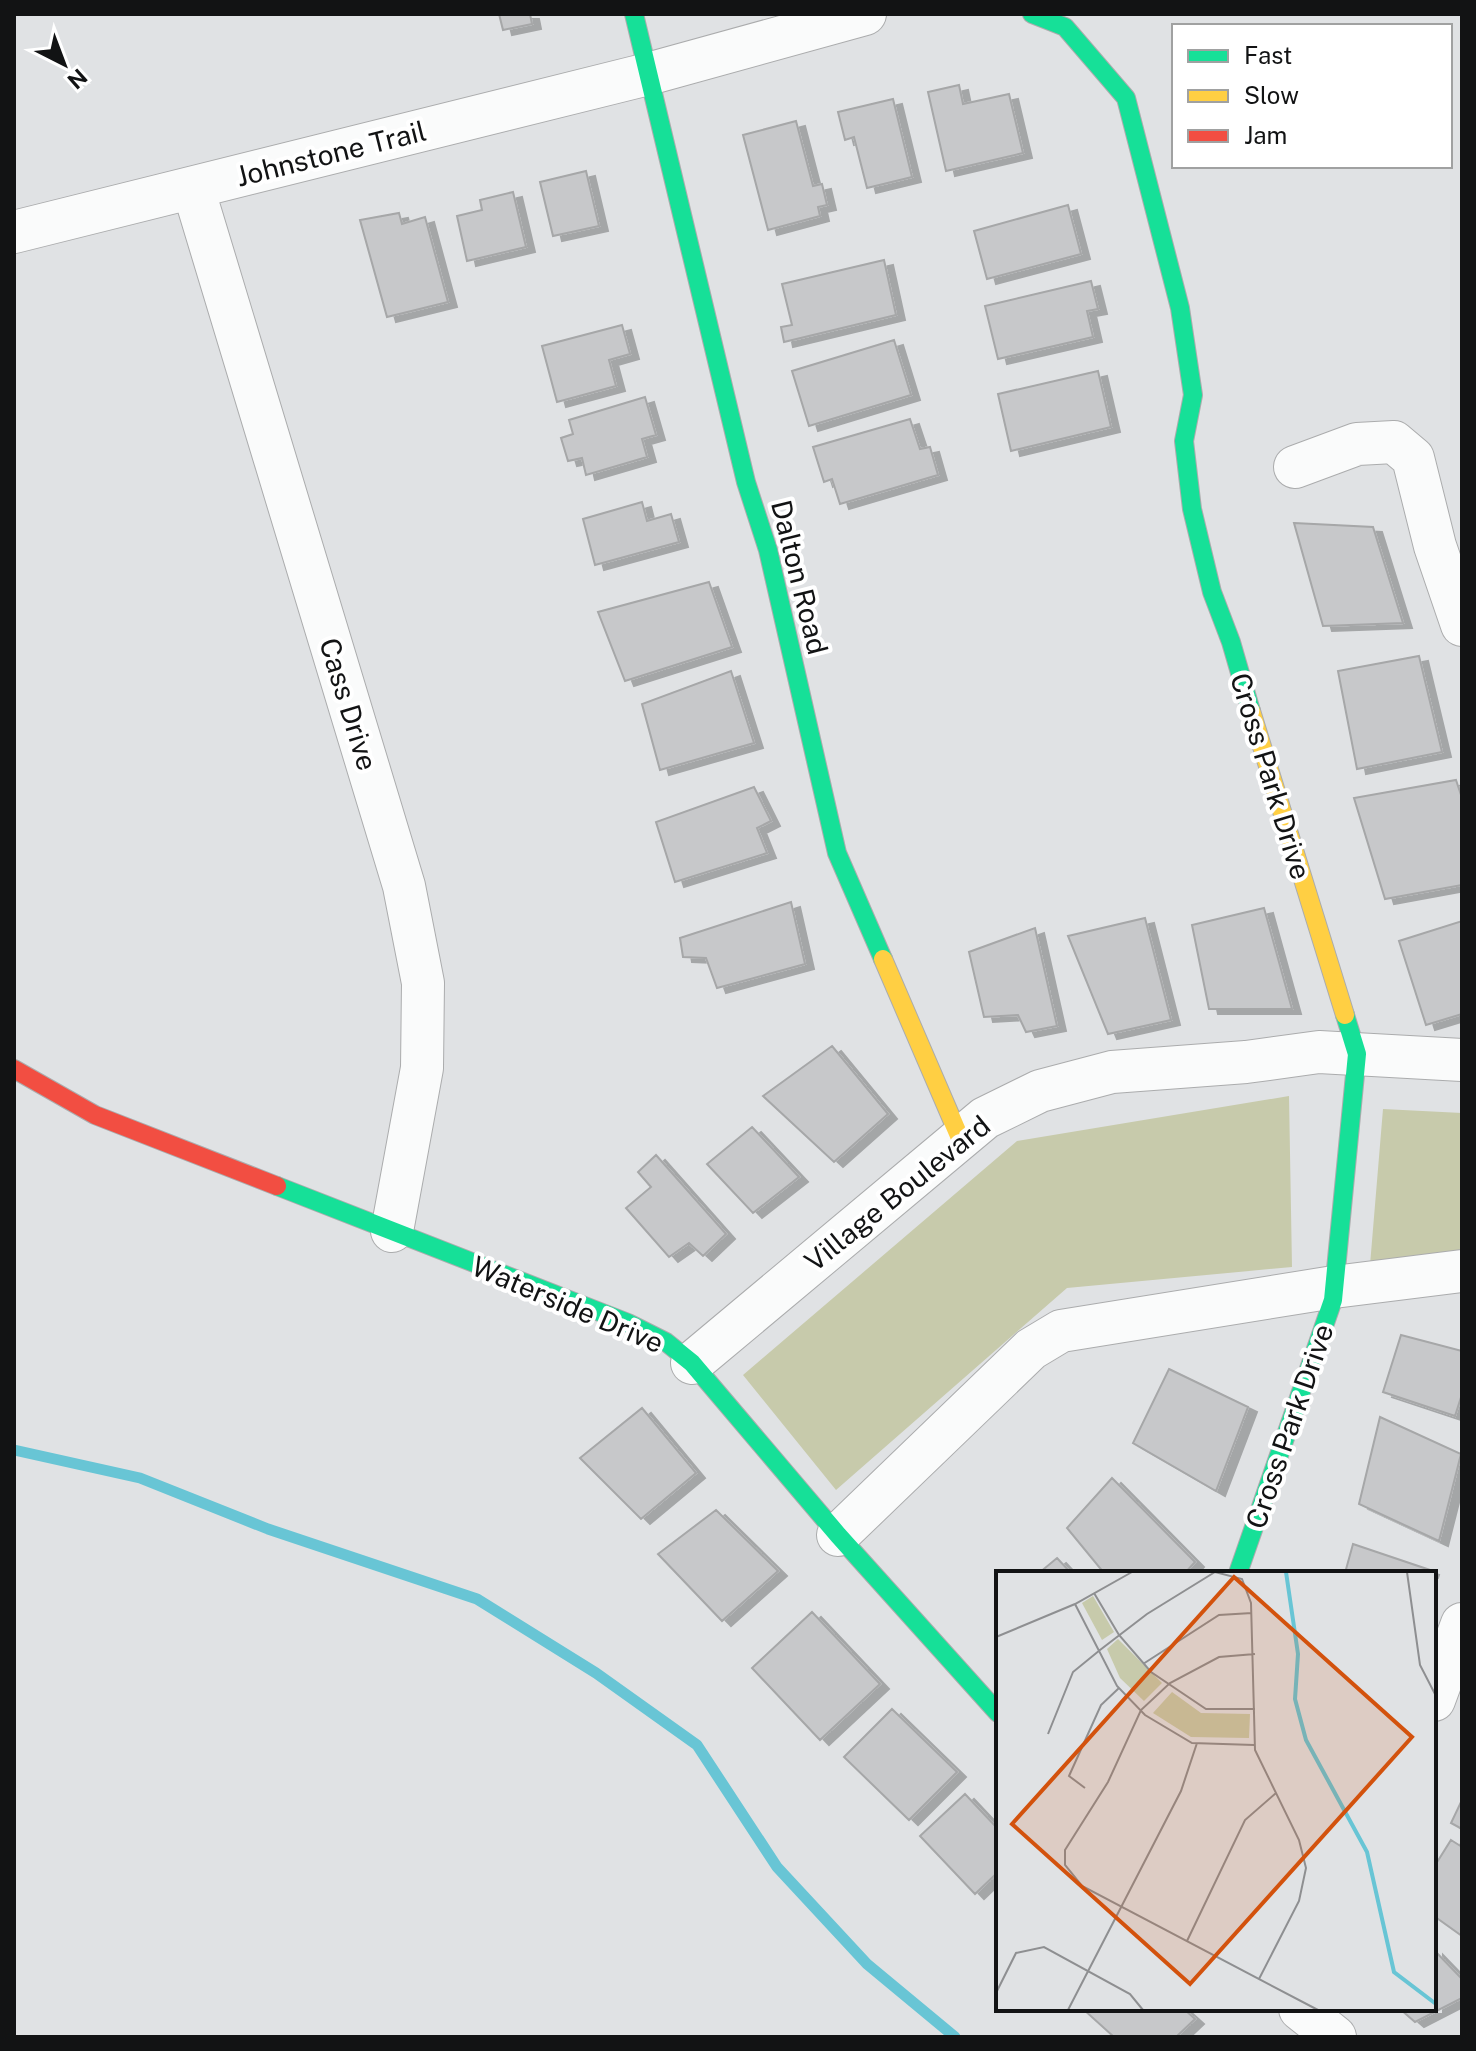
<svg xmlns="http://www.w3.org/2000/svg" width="1476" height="2051" font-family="'Public Sans',sans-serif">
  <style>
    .green { fill: #c7caab }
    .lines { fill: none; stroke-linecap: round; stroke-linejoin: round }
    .stream { stroke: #68c5d5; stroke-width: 11 }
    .building { fill: #c7c8ca; stroke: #a6a7a8; stroke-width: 2; filter: url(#shadow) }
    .street-casing { stroke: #abacad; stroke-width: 44 }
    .fast-casing { stroke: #abacad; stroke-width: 20 }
    .slow-casing { stroke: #abacad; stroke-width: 20 }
    .jam-casing { stroke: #abacad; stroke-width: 20 }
    .street { stroke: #fafbfb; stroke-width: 42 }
    .fast { stroke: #16e098; stroke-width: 18 }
    .slow { stroke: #ffcf43; stroke-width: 18 }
    .jam { stroke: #f24e42; stroke-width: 18 }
    .labels { text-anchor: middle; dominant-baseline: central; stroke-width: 8; stroke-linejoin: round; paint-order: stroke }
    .street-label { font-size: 28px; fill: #121314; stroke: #fff }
    .inset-river { fill: none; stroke: #68c5d5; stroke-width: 4 }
    .inset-road { fill: none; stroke: #8e8f91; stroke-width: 2 }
    .view { fill: #d3520d; fill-opacity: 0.15; stroke: #d3520d; stroke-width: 4 }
    .inset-edge { fill: none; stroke: #121314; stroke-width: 4 }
  </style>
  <defs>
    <filter id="shadow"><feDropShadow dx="9" dy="5" stdDeviation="0" flood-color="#0004"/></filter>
  </defs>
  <rect width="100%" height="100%" fill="#e0e2e4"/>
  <path class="green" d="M1289,1096l3,171 -225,21 -231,202 -93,-115 274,-234z
    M1383,1109l79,4v148l-92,4z"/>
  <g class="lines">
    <path class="stream" d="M14,1450l126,28 128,51 209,70 119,74 101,72 80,122 90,97 88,73"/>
  </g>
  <path class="building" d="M499,14h31l2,10 -29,6z
    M959,85l4,19 46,-10 14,59 -77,18 -18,-79z
    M893,99l19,78 -45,11 -13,-51 -9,3 -7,-28z
    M796,121l17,65 9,-2 5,21 -9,2 2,9 -52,14 -25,-95z
    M586,171l13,55 -46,10 -13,-54z
    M513,192l13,55 -59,14 -10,-45 25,-6 -2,-10z
    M1068,205l13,49 -94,25 -13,-48z
    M399,213l3,11 23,-7 23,85 -61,15 -27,-97z
    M884,260l12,55 -112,27 -3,-15 11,-2 -10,-41z
    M1091,281l7,28 -11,2 6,26 -95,22 -13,-53z
    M622,325l8,29 -21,6 7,26 -59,16 -15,-56z
    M894,340l17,55 -102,31 -17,-55z
    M1098,371l13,56 -100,24 -13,-57z
    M645,397l11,38 -14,4 5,18 -61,18 -4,-17 -14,3 -7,-23 12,-4 -4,-14z
    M910,419l10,30 10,-2 8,28 -98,29 -8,-25 -8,3 -11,-35z
    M642,502l5,19 24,-7 8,28 -84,23 -12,-46z
    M1294,523l79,4 30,96 -80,3z
    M709,582l23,65 -107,34 -27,-69z
    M1419,656l23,96 -85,17 -19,-98z
    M731,671l23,72 -94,27 -18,-66z
    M1456,780l6,18v87l-77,14 -31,-101z
    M754,787l17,34 -14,7 10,25 -92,29 -19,-60z
    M791,902l14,62 -88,24 -11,-30 -23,-1 -3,-19z
    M1264,908l28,101h-83l-17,-84z
    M1145,918l26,102 -63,14 -40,-98z
    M1462,921v93l-36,11 -27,-84z
    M1035,928l22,98 -31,6 -8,-17 -34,2 -15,-65z
    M832,1046l56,68 -54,48 -71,-66z
    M752,1127l47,50 -46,36 -46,-49z
    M656,1155l70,79 -23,22 -14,-13 -20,14 -43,-49 25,-21 -13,-15z
    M1401,1335l61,16v43l-7,22 -72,-24z
    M1169,1369l79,38 -32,84 -83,-48z
    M642,1408l54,65 -55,46 -61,-61z
    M1380,1417l81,37 -22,87 -80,-37z
    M1112,1478l83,84 -10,11h-81l-37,-45z
    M716,1510l62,61 -56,50 -64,-67z
    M1353,1544l77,26 -1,3h-84z
    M1057,1558l14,15h-32z
    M812,1612l68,72 -60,56 -68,-72z
    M892,1709l65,63 -48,48 -65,-63z
    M965,1794l33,35v43l-23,22 -55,-58z
    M1462,1800v29l-11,-6z
    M1451,1840l11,7v89l-28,-20v-49z
    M1434,1950l28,29v19l-47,24 -15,-13h34z
    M1083,2009h101l11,10 -19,18h-62z"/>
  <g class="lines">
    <defs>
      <path id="street" d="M193,188l211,698 19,97 -1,85 -30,163
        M14,232l634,-158 217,-60
        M1295,467l62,-23 37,-2 19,16 22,88 27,79
        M692,1363l293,-245 55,-27 72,-19 134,-10 73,-10 143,8
        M838,1535l193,-186 30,-18 273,-44 128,-16
        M1434,1700l28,-76
        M1300,2009l35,28"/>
      <path id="fast" d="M634,14l112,468 22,68 69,303 46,106
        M1032,14l33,13 61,71 54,210 13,87 -9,46 8,68 20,83 19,50 20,69
        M277,1186l351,137 38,19 26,21 146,172 160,178
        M1238,1573l95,-273 24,-246 -12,-39"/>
      <path id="slow" d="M1251,711l94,304
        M883,959l77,179"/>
      <path id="jam" d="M14,1069l81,46 182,71"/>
    </defs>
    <use href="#street" class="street-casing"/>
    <use href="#fast" class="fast-casing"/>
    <use href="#slow" class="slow-casing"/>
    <use href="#jam" class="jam-casing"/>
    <use href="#street" class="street"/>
    <use href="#fast" class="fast"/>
    <use href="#slow" class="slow"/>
    <use href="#jam" class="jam"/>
  </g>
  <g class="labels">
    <g class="street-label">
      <text transform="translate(331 153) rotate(-14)">Johnstone Trail</text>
      <text transform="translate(800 577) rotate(76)">Dalton Road</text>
      <text transform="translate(349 704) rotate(73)">Cass Drive</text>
      <text transform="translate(1271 776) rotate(73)">Cross Park Drive</text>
      <text transform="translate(897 1193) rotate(-39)">Village Boulevard</text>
      <text transform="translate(568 1304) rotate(23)">Waterside Drive</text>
      <text transform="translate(1289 1426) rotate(-71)">Cross Park Drive</text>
    </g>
  </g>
  <g transform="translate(996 1571)">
    <rect width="440" height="440" fill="#e0e2e4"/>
    <path d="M97,25l21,36 -12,8 -20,-37zM122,68l44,44 -18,18 -24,-23 -13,-29zM176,121l29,21 49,1 -1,24 -58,-1 -38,-24z" fill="#c7caab"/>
    <path class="inset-river" d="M290,1l12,82 -3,45 11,41 61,112 27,120 42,32"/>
    <path class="inset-road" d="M411,1l13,93 16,31M98,22l25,42 32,37 55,37h49M79,33l42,82 28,29 47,28 62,2M0,66l79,-33 57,-32M259,83l-36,3 -49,26 -29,27 -33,72 -43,68v15l17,21 236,124M147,93l76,-49 33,-2M52,163l25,-62 27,-22 47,-36 68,-42 27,7 9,24 4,147 44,90 7,28 -7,33 -40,78M89,217l-16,-12 32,-71 18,-17M191,370l58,-121 31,-27M0,422l20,-40 28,-6 86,47 13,16M72,439l113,-219 16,-48"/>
    <path class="view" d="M238,6l178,160 -222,247 -178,-160z"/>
    <rect width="440" height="440" class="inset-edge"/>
  </g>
  <rect width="1476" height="2051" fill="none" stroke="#121314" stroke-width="32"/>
  <rect x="1172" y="24" width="280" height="144" fill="#ffffff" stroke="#a0a1a1" stroke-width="2"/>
  <rect x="1188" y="50" width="40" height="12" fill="#16e098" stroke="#a0a1a1" stroke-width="2"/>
  <text x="1244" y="64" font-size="24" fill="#121314">Fast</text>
  <rect x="1188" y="90" width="40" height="12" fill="#ffcf43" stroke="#a0a1a1" stroke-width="2"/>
  <text x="1244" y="104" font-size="24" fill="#121314">Slow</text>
  <rect x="1188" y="130" width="40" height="12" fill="#f24e42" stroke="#a0a1a1" stroke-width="2"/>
  <text x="1244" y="144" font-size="24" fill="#121314">Jam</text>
  <g transform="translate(64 64) rotate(138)" stroke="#ffffff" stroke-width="6" paint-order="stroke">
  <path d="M0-6L14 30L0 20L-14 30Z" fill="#121314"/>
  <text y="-12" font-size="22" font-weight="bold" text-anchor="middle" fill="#121314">N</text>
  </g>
</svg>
